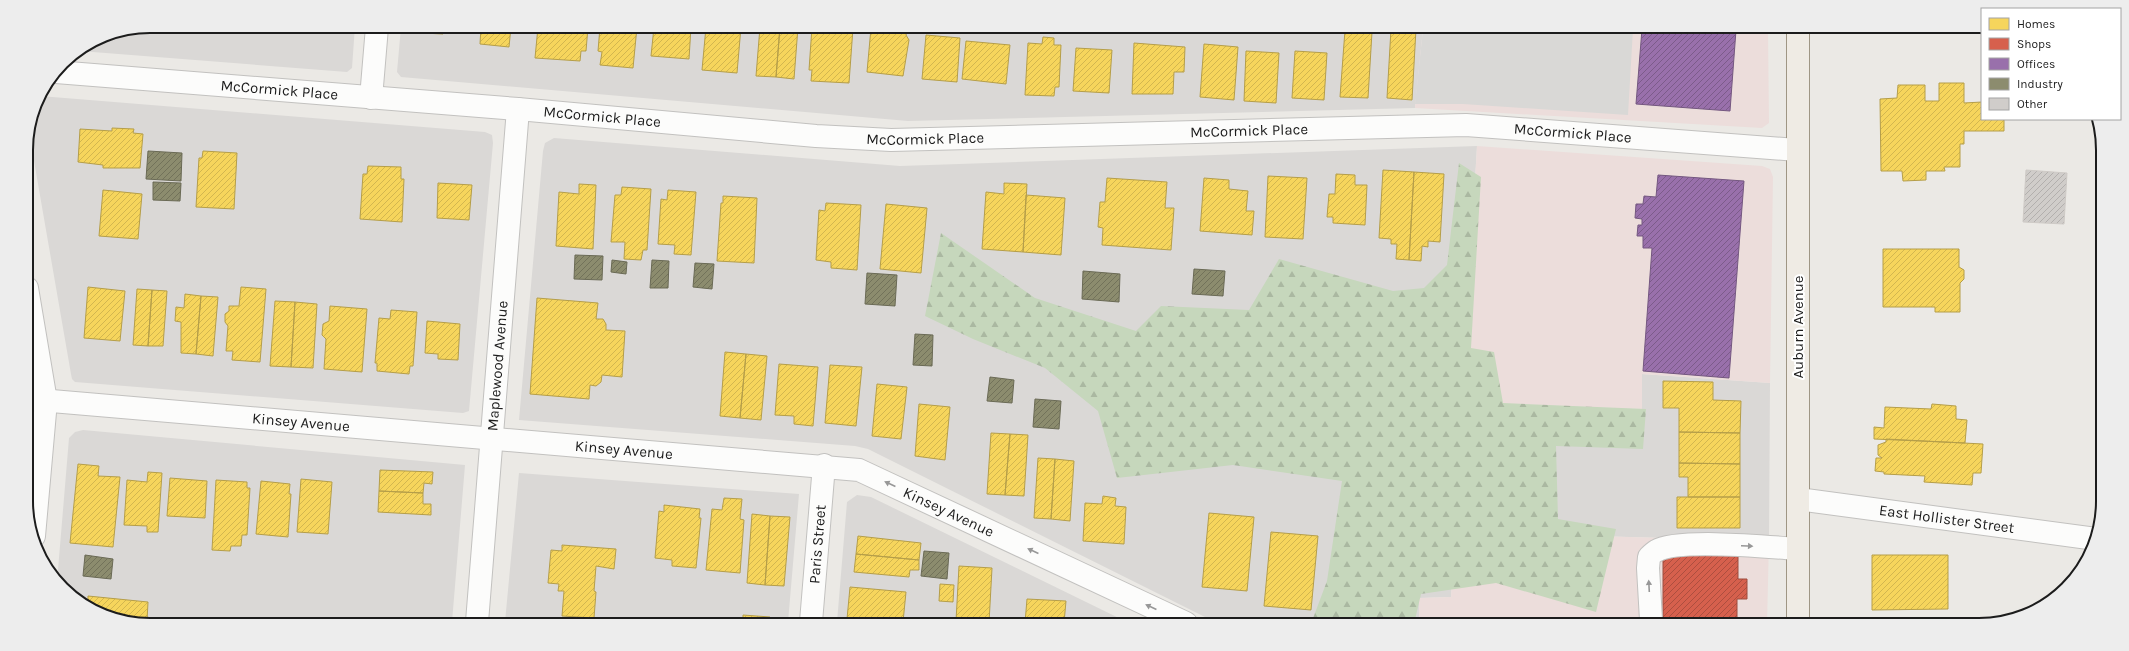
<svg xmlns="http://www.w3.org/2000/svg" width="2129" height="651" font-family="Karla,sans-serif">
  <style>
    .residential { fill: #dad8d6 }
    .commercial { fill: #ecdddb }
    .religious { fill: #d9d8d6 }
    .forest { fill: url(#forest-firs) }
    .homes { fill: url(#homes-hatch); stroke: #b59e49 }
    .shops { fill: url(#shops-hatch); stroke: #9e4c3e }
    .offices { fill: url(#offices-hatch); stroke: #745780 }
    .industry { fill: url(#industry-hatch); stroke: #6a6a55 }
    .building { fill: url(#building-hatch); stroke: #cecac6 }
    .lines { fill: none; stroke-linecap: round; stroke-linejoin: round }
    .minor-casing { stroke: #c2c1bf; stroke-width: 24 }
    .major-casing { stroke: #9f9684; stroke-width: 24 }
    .minor { stroke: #fcfcfb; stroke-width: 22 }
    .major { stroke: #efebe4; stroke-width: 22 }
    .oneway { fill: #979797 }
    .labels { text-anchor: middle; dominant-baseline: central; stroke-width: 4; stroke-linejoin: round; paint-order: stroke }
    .street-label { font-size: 15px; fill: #1c1c1c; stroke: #fff }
    .rim { fill: none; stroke: #1c1c1c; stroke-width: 2 }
  </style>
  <defs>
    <pattern id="forest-firs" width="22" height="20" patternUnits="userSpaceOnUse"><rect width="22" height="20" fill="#c6d7bc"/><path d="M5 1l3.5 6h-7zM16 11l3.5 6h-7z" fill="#aab8a1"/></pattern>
    <pattern id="homes-hatch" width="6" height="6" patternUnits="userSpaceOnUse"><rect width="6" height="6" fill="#f6d55c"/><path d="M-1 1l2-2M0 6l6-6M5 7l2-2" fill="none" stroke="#d2b64f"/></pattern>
    <pattern id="shops-hatch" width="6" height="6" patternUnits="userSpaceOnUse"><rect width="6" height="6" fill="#d6604d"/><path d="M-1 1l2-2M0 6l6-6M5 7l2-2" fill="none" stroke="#ad4e3f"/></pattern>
    <pattern id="offices-hatch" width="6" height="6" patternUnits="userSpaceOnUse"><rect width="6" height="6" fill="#9970ab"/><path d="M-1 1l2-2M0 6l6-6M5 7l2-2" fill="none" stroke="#7c5b8a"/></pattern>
    <pattern id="industry-hatch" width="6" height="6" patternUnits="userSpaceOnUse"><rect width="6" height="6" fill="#8c8c6e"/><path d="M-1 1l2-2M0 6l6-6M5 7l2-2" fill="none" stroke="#72725a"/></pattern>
    <pattern id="building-hatch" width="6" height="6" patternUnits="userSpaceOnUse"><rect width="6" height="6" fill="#d0cdca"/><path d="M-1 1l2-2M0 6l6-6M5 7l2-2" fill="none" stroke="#b2afad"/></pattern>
  </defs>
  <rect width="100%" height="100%" fill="#ebe9e5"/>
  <path class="residential" d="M150,26h205l-3,42 -5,4 -267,-21 23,-16z
    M401,27l1022,2 -8,79 -507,13 -507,-44 -4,-5z
    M40,96l445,36 7,3 1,8 -24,268 -6,2 -388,-31 -3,-3 -1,-5 -42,-242 7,-30z
    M554,138l346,28 577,-20 -15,256 180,7v-35l128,9 -1,158 -314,-9 -4,65 -32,1v26l-202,-1 -349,-174 -13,-3 -336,-26 24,-269 2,-8z
    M83,430l382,35 -13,157 -334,-1 -30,-13 -31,-26 12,-144 6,-6z
    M519,473l280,21 -11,128h-283z
    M857,495l14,2 258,126 -292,-1 10,-120z"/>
  <path class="commercial" d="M1423,29l345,1 1,93 -7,5 -347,-20z
    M1477,146l285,20 8,3 3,8 -3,206 -128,-9v35l-180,-7z
    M1455,532l314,9 -2,83h-348v-26l32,-1z"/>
  <path class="religious" d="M1423,29h210l-5,86 -165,-11h-48z"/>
  <path class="forest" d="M1459,163l22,14 -10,171 23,4 9,51 143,6 -3,40 -87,-3 2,73 58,10 -20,83 -100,-29 -75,11 -7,30 -105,-1 3,-2 15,-40 15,-100 -109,-16 -116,13 -19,-67 -53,-43 -72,-29 -48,-23 16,-83 94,65 101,33 25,-25 88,4 30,-51 114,32 31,-3 23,-23z"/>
  <path class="homes" d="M177,26h20l-1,6 -19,-3z
    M215,26h39v5z
    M287,26h28l-1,5 -27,-1z
    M423,27h31l-11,1v6l-20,-1z
    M481,27h30l-2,20 -29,-3z
    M538,27h50l-2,24h-5l-1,10 -45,-3z
    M600,27h37l-4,41 -33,-3 2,-13 -4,-1z
    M654,27h37l-2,32 -38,-3z
    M706,27h35l-4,46 -35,-3z
    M760,27h20l-4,50 -20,-1z
    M780,27h18l-4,52 -18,-2z
    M812,27l41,1 -4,55 -38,-2 1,-11h-3z
    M871,28l36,3 -1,4 3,5 -6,36 -36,-4z
    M1391,29h25l-4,71 -25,-2z
    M1345,30l27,2 -4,66 -28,-1z
    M926,35l34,3 -3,44 -35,-3z
    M1043,37l11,1v7h7l-2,42h-4l-1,9 -29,-1 3,-52 14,1z
    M966,41l44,4 -4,39 -44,-5z
    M1134,43l51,4 -1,25h-10l-1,22h-41z
    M1204,44l34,3 -4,53 -34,-3z
    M1076,48l36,2 -3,43 -36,-2z
    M1246,51l33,2 -3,50 -32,-2z
    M1295,51l32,2 -3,47 -32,-2z
    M1939,83h25v20l18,-1v17h22v12h-40v13h-4v23h-16l1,4h-19v9l-23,1 -1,-10h-21l-1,-72 17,-1 1,-13h27v16h14z
    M112,128l22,1 -1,4 10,1 -3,34h-37v-3l-25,-3 2,-33 32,2z
    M203,151l34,2 -3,56 -38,-2 3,-49h3z
    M368,166l33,1v12h3l-2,43 -42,-3 3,-45h4z
    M1383,170l31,2 -5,88 -13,-1 1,-15h-6v-5l-12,-1z
    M1414,172l30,2 -4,68 -12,-1v6l-6,-1 -1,15 -12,-1z
    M1336,174l19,1v10h12l-2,40 -32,-2v-6h-6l2,-23h6z
    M1268,176l39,2 -4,61 -38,-2z
    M1107,178l60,4 -2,26h9l-3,42 -69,-5 1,-17 -5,-1 2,-25h5z
    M1204,178l25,2v9l19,2 -2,20h8l-2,24 -52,-4z
    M438,183l34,2 -3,35 -32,-2z
    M1004,183l23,1 -4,68 -41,-3 4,-57 18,2z
    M579,184l17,1 -3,64 -37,-3 3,-54 20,2z
    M622,187l29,2 -4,61h-4l-2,10 -17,-1 1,-17h-14l4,-47h6z
    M103,190l39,4 -4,45 -39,-3z
    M668,190l28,2 -5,63 -17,-1 1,-9 -17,-1 3,-45 6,1z
    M1026,195l39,3 -4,57 -38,-3z
    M723,196l34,2 -3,65 -37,-2 4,-58h2z
    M826,203l35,2 -4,65 -26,-2v-6l-15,-2 3,-50 6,1z
    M886,204l41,4 -6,65 -41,-4z
    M1883,249h76v18l5,3v9l-4,4v29h-25v-5h-52z
    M88,287l37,4 -5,50 -36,-3z
    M241,287l25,2 -6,73 -28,-2 1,-9h-7l2,-25 -3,-4v-8l4,-3v-5h10z
    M137,289l15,1 -4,56 -15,-1z
    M152,290l15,1 -4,55h-15z
    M185,294l16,2 -5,58 -15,-1v-31l-6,-1 1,-14 8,1z
    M201,296l17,1 -5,59 -17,-2z
    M537,298l61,5 -2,16h7l3,5v6l19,1 -3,46 -20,-2 -1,7 -5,4 -6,-1 -1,14 -59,-5z
    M275,301l20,1 -4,65 -21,-1z
    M295,302l22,2 -4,64 -22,-1z
    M330,306l37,3 -5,63 -38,-3 2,-30 -4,-4 1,-11 6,-3z
    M391,310l26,2 -4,54h-3l-1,8 -32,-3v-8h-2l4,-45 11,1z
    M427,321l33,3 -2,36 -20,-1v-5l-13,-1z
    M725,352l21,2 -6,64 -20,-2z
    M746,354l21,2 -6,64 -21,-2z
    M779,364l39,3 -5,59 -19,-2v-8l-19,-1z
    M830,365l32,2 -6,59 -31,-3z
    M1663,381l50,1v18l28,1 -1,32 -61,-1v-24h-16z
    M877,384l30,3 -6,52 -29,-3z
    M919,404l31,3 -5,53 -30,-4z
    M1932,404l24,2v13l11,1 -2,23 -91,-4v-12l10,1 1,-21 46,2z
    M1679,432l61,1v31l-61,-1z
    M991,433l19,1 -5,61 -18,-1z
    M1010,434l18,1 -4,61 -19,-1z
    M1886,439l97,5 -2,29h-8l-1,12 -48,-3 1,-6 -41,-2v-2l-9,-1 1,-13h6l-4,-3v-10l8,-3z
    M1038,458l17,1 -4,60 -17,-1z
    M1055,459l19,2 -4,60 -19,-2z
    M1679,463l61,1v33h-52v-20h-9z
    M78,464l21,2 -1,10 22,1 -7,70 -43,-4z
    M380,470l53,2 -1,12 -8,-1 -1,10 -44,-2z
    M148,472l14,1 -4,59h-11v-6l-23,-1 3,-45 20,2z
    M170,478l37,3 -2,37 -38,-2z
    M301,479l31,3 -4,52 -31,-2z
    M216,480l31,2v6h3l-3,47h-5l-1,11h-10l-1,5 -18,-1z
    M261,481l29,3 -1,10h2l-3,43 -32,-3z
    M379,491l44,2v11h8v11l-53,-3z
    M1103,496l13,2 -1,8 11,1 -2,37 -41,-3 2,-38 17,1z
    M1677,497h63v31h-63z
    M724,498l18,1 -2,20 4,1 -4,53 -34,-3 6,-61 10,1z
    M664,505l36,4 -1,9h2l-5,50 -24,-2v-6l-17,-2 4,-47 5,1z
    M1209,513l45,4 -7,74 -45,-4z
    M752,514l18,2 -5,69 -18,-2z
    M770,516l20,1 -6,69 -19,-1z
    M1271,532l47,4 -7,74 -47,-4z
    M858,536l63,7 -2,17 -63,-6z
    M562,545l54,4 -2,20 -18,-3 -2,25 2,1 -2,26 -32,-2 2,-25h-6l1,-7 -11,-1 3,-33 11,1z
    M856,554l63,6v10h-9l-1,7 -55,-5z
    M1872,555h76v54l-76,1z
    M959,566l33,2 -3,55 -33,-2z
    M940,584l14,1 -1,17 -14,-1z
    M850,587l56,5 -3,30 -56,-3z
    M88,596l60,6 -1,19h-29l-30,-13z
    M1027,599l39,2 -2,22h-39z
    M743,615l27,2v5h-27z"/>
  <path class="shops" d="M1663,555h75v24h9v20h-10v23h-74z"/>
  <path class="offices" d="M1642,29l94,1 -6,81 -94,-7z
    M1658,175l86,6 -15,197 -86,-7 9,-123h-9v-12h-6l1,-11h4v-6l-7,-1 1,-14h7l1,-8 12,1z"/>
  <path class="industry" d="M148,151l34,2 -1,28 -35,-2z
    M153,182l28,1 -1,18 -27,-1z
    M575,255l28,1 -1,24 -28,-1z
    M612,260l15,2 -1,12 -15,-2z
    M652,260l17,1 -1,27h-18z
    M695,263l19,1 -2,25 -19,-2z
    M1194,269l31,2 -2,25 -31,-2z
    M1083,271l37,3 -1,28 -37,-3z
    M867,273l30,2 -2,31 -30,-2z
    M915,334l18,1 -1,31 -19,-1z
    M990,377l24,3 -2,23 -25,-2z
    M1035,399l26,2 -2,28 -26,-2z
    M924,551l25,2 -2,26 -26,-3z
    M85,555l28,4 -2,20 -28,-3z"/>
  <path class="building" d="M2026,170l41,3 -3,51 -41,-2z"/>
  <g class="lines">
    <defs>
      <g id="minor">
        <path id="s1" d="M56,72l462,37 298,27 75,4 575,-15 331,25"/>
        <path d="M371,98l6,-71"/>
        <path d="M27,288l19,113 -12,135"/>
        <path id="s2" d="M28,399l831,71 327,153"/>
        <path id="s3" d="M1798,499l298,40"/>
        <path id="s4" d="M477,622l41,-513"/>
        <path id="s5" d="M811,622l13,-157"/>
        <path d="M1653,624l-2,-4 -3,-52 1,-11c2,-2 5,-5 7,-6 22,-13 114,-4 142,-2"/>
      </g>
      <path id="major" d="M1798,30v594"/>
    </defs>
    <use href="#minor" class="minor-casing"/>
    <use href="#major" class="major-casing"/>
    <use href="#minor" class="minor"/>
    <use href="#major" class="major"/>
  </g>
  <defs><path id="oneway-solid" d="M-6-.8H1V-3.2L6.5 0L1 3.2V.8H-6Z"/></defs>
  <g class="oneway">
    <use href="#oneway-solid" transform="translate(890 484) rotate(-155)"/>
    <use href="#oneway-solid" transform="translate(1747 546) rotate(3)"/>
    <use href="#oneway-solid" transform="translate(1033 551) rotate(-155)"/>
    <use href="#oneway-solid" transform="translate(1649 586) rotate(-93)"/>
    <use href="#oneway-solid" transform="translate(1151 607) rotate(-155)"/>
  </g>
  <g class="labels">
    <g class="street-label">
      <text stroke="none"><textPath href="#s1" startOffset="224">McCormick Place</textPath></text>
      <text stroke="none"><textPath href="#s1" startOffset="548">McCormick Place</textPath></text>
      <text stroke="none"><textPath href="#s1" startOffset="1196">McCormick Place</textPath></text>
      <text stroke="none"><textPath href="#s1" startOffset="1520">McCormick Place</textPath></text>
      <text stroke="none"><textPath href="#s1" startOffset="872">McCormick Place</textPath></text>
      <text transform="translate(1798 327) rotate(-90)">Auburn Avenue</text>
      <text stroke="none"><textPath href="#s4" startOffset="257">Maplewood Avenue</textPath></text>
      <text stroke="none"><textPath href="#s2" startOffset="274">Kinsey Avenue</textPath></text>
      <text stroke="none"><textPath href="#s2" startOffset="598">Kinsey Avenue</textPath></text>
      <text stroke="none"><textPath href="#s2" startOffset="933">Kinsey Avenue</textPath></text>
      <text stroke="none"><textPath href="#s3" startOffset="150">East Hollister Street</textPath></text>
      <text stroke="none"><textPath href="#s5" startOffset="78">Paris Street</textPath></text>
    </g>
  </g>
  <path d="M0 0H2129V651H0ZM150 33H1979A117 117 0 0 1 2096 150V501A117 117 0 0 1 1979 618H150A117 117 0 0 1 33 501V150A117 117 0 0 1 150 33Z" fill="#ededed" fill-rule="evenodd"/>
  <path class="rim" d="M150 33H1979A117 117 0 0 1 2096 150V501A117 117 0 0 1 1979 618H150A117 117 0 0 1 33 501V150A117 117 0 0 1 150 33Z"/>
  <rect x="1981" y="8" width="140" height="112" fill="#ffffff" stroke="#a4a4a4"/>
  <rect x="1989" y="18" width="20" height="12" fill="#f6d55c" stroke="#a4a4a4"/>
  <text x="2017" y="28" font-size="12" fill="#1c1c1c">Homes</text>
  <rect x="1989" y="38" width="20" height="12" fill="#d6604d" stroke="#a4a4a4"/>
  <text x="2017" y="48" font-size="12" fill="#1c1c1c">Shops</text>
  <rect x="1989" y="58" width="20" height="12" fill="#9970ab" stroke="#a4a4a4"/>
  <text x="2017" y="68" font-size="12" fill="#1c1c1c">Offices</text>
  <rect x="1989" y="78" width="20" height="12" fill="#8c8c6e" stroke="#a4a4a4"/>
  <text x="2017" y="88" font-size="12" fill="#1c1c1c">Industry</text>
  <rect x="1989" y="98" width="20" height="12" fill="#d0cdca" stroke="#a4a4a4"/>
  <text x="2017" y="108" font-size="12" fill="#1c1c1c">Other</text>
</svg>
